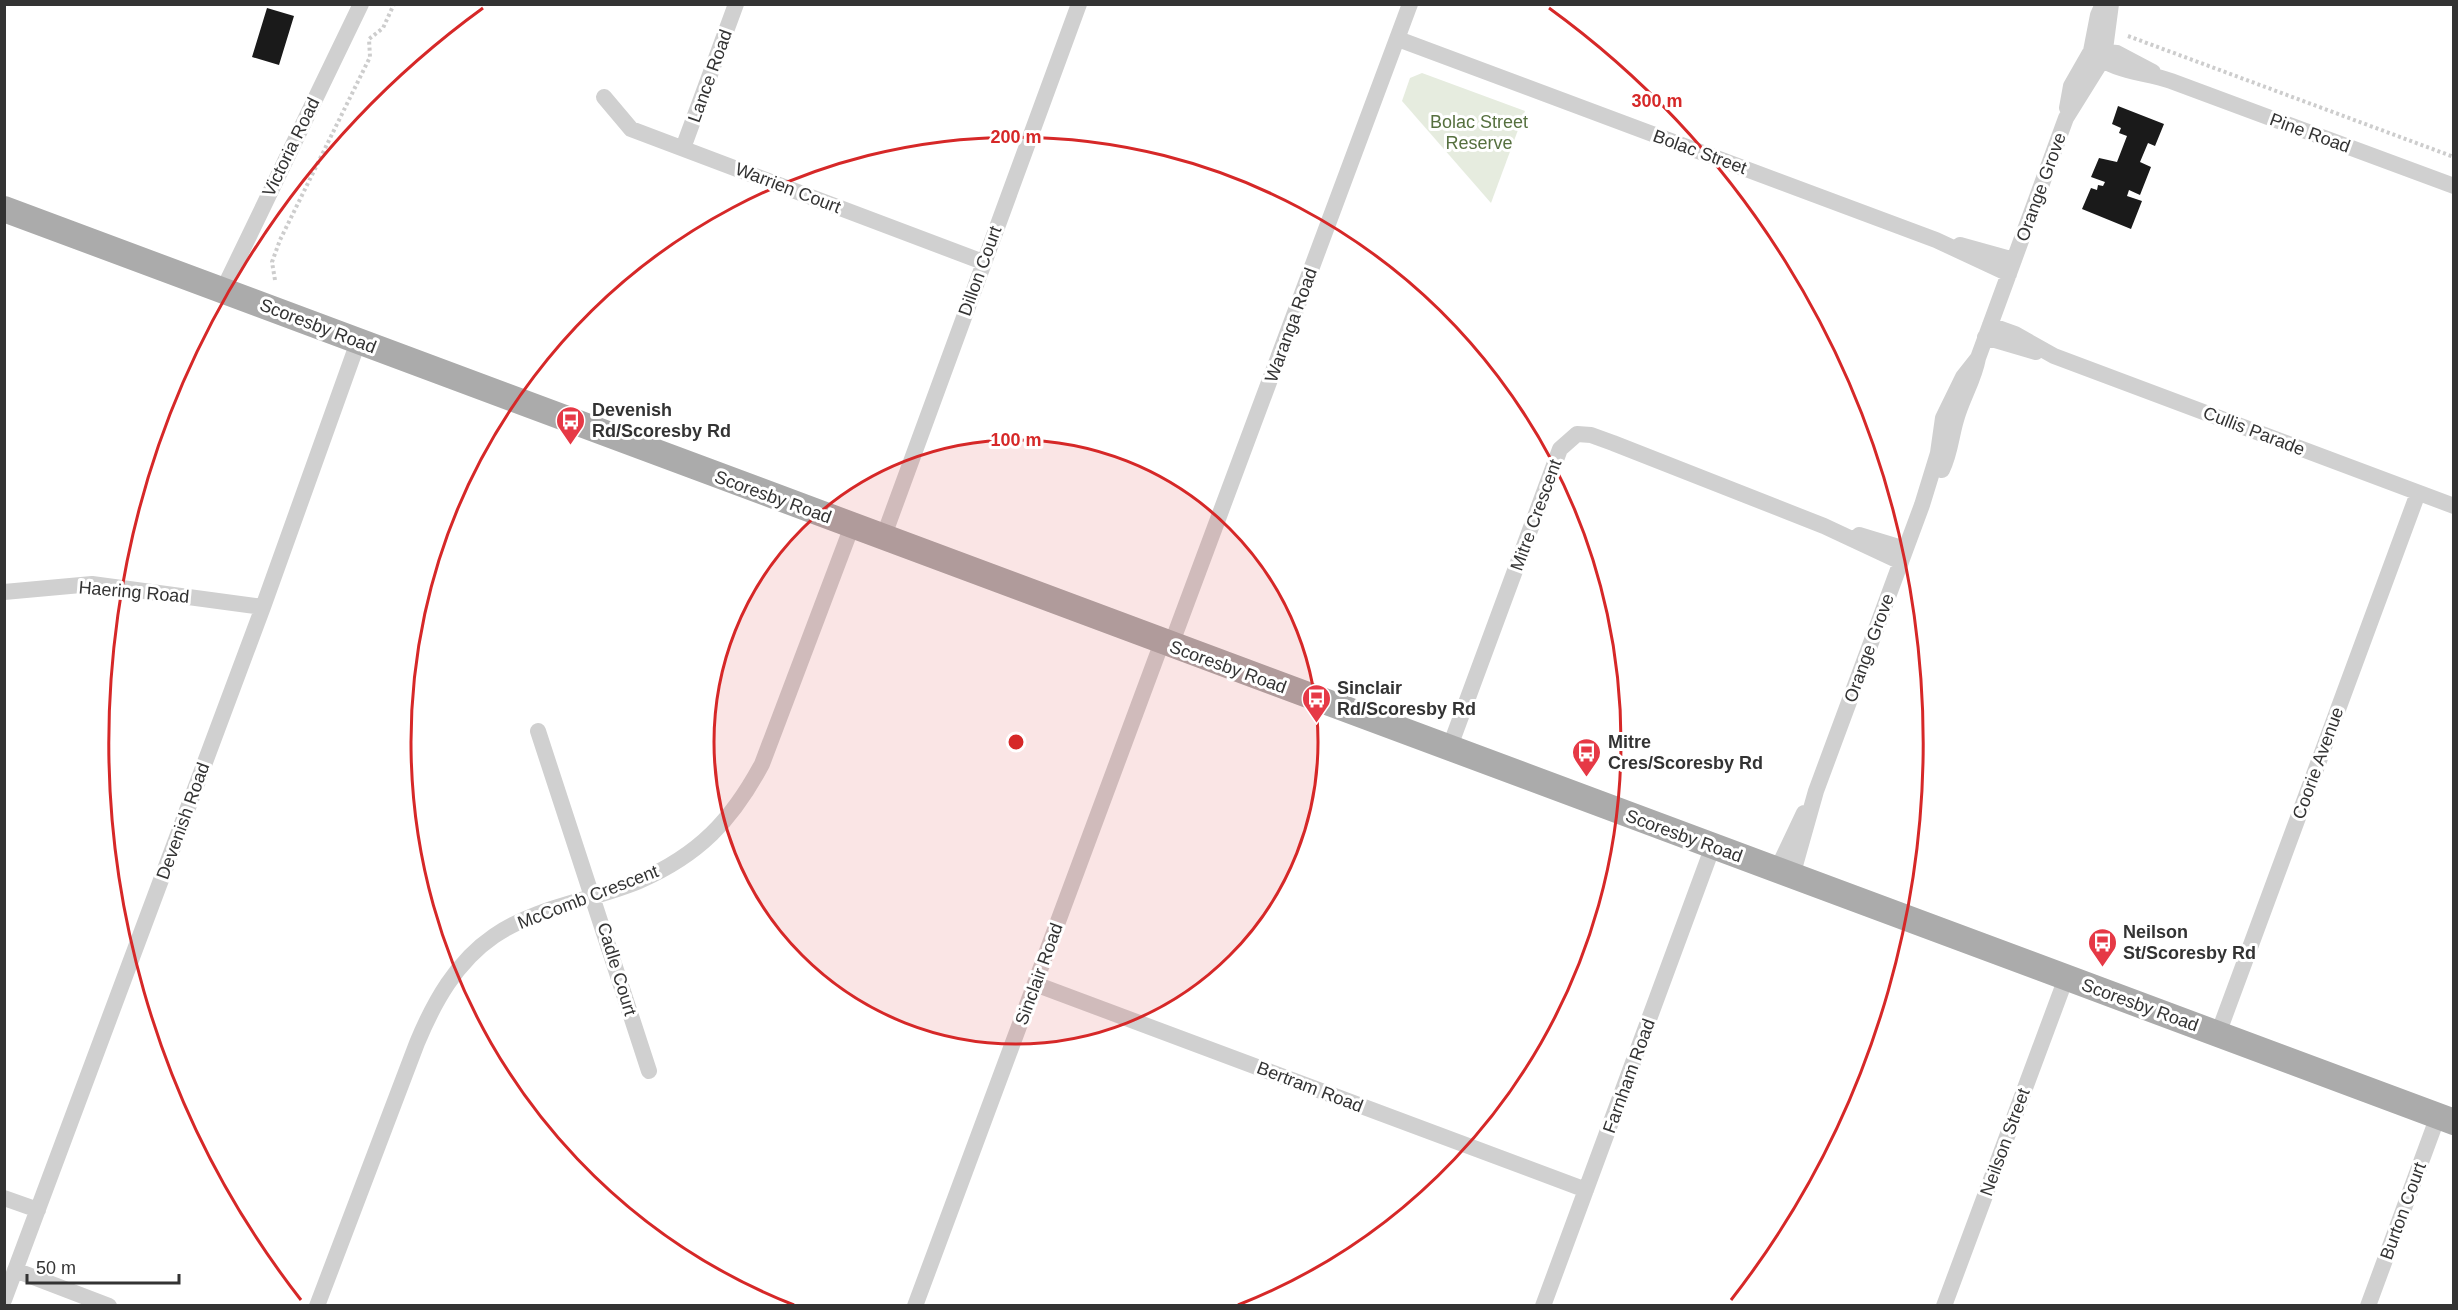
<svg xmlns="http://www.w3.org/2000/svg" width="2458" height="1310" font-family="Helvetica,sans-serif">
  <style>
    .green { fill: #e6ecdf }
    .building { fill: #1a1a1a }
    .lines { fill: none; stroke-linecap: round; stroke-linejoin: round }
    .path { stroke: #cdcdcd; stroke-width: 4; stroke-dasharray: 3 3; stroke-linecap: butt }
    .minor { stroke: #d0d0d0; stroke-width: 16 }
    .primary { stroke: #ababab; stroke-width: 26 }
    .ring { fill: none; stroke: #d62828; stroke-width: 3 }
    .labels { text-anchor: middle; dominant-baseline: central; stroke-width: 6; stroke-linejoin: round; paint-order: stroke }
    .street-label { font-size: 18px; fill: #333; stroke: #fff }
    .park-label { font-size: 18px; fill: #56703f; stroke: #fff }
    .poi-label { font-size: 18px; font-weight: bold; fill: #333; stroke: #fff; text-anchor: start }
    .centre { fill: #d62828; stroke: #fff; stroke-width: 3 }
    .ring-label { font-size: 18px; text-anchor: middle; font-weight: bold; fill: #d62828; stroke: #fff; stroke-width: 6; stroke-linejoin: round; paint-order: stroke }
  </style>
  <rect width="100%" height="100%" fill="#fff"/>
  <path class="green" d="M1422,73l103,38 -34,92 -89,-102 8,-23z"/>
  <path class="building" d="M267,8l27,8 -15,49 -27,-8z
    M2118,106l46,18 -9,22 -7,-3 -8,19 11,5 -11,28 -11,-5 -2,6 15,5 -11,28 -49,-20 9,-21 6,2 1,-5 5,1 2,-4 -14,-5 8,-19 18,4 10,-26 -8,-3 2,-5 -9,-4z"/>
  <g class="lines">
    <path class="path" d="M2128,36l326,121
      M275,280l-3,-18 8,-22 90,-183 -1,-18 14,-11 11,-24"/>
    <path class="minor" d="M1398,39l538,201 73,34
      M2091,51c23,22 51,20 80,30 94,34 188,70 283,105
      M2096,51l21,2 36,19
      M604,97l27,32 352,133
      M2067,108l4,-22 20,-35 7,-36 5,-11
      M683,148l53,-144
      M1960,245l54,15
      M223,290l138,-286
      M1990,325l25,9 39,22 400,150
      M1985,337l51,15
      M1942,470c8,-16 9,-33 14,-50 6,-22 18,-40 22,-62l88,-240 38,-61 7,-53
      M1859,535l46,14
      M883,538l196,-534
      M4,592l88,-8 171,23
      M1171,645l239,-641
      M538,731l111,340
      M1449,749l111,-300 17,-15 14,1 22,8 211,83 77,36
      M1777,870l27,-57
      M1792,876l24,-85 106,-286 16,-52 5,-35 20,-41 15,-19
      M1035,984l551,206
      M2218,1034l200,-541
      M4,1198l34,12
      M15,1270l94,36
      M4,1300l259,-693 95,-265
      M317,1306l100,-263c17,-41 39,-81 77,-107 44,-30 97,-35 145,-55 60,-26 93,-61 123,-117l90,-238
      M915,1306l247,-664
      M1543,1306l170,-460
      M1944,1306l122,-328
      M2368,1306l70,-190"/>
    <path class="primary" d="M4,209l2450,913"/>
  </g>
  <circle cx="1016" cy="742" r="302" fill="#d62828" fill-opacity=".12"/>
  <g class="ring">
    <circle cx="1016" cy="742" r="302"/>
    <path d="M794 1305A605 605 0 1 1 1238 1305"/>
    <path d="M301 1300A907 907 0 0 1 483 8M1549 8A907 907 0 0 1 1731 1300"/>
  </g>
  <defs>
    <symbol id="bus-pin" viewBox="-11 -11 22 30"><path d="M0 17L-7.5 6A9.5 9.5 0 1 1 7.5 6Z" fill="#e63946" stroke="#fff"/><path d="M-5-6H5V4H4V6H2V4H-2V6H-4V4H-5ZM-3.5-4V0h7V-4ZM-3.5 1.2v1.5H-2V1.2ZM2 1.2v1.5H3.5V1.2Z" fill="#fff"/></symbol>
  </defs>
  <g fill-rule="evenodd">
    <use href="#bus-pin" x="554" y="404" width="33" height="45"/>
    <use href="#bus-pin" x="1300" y="682" width="33" height="45"/>
    <use href="#bus-pin" x="1570" y="736" width="33" height="45"/>
    <use href="#bus-pin" x="2086" y="926" width="33" height="45"/>
  </g>
  <g class="labels">
    <g class="street-label">
      <text transform="translate(710 76) rotate(-70)">Lance Road</text>
      <text transform="translate(2310 133) rotate(20)">Pine Road</text>
      <text transform="translate(291 147) rotate(-64)">Victoria Road</text>
      <text transform="translate(1700 152) rotate(20)">Bolac Street</text>
      <text transform="translate(2041 187) rotate(-70)">Orange Grove</text>
      <text transform="translate(788 188) rotate(21)">Warrien Court</text>
      <text transform="translate(980 271) rotate(-70)">Dillon Court</text>
      <text transform="translate(1291 325) rotate(-70)">Waranga Road</text>
      <text transform="translate(318 326) rotate(21)">Scoresby Road</text>
      <text transform="translate(2254 431) rotate(21)">Cullis Parade</text>
      <text transform="translate(773 497) rotate(20)">Scoresby Road</text>
      <text transform="translate(1536 515) rotate(-70)">Mitre Crescent</text>
      <text transform="translate(134 592) rotate(5)">Haering Road</text>
      <text transform="translate(1869 648) rotate(-70)">Orange Grove</text>
      <text transform="translate(1228 667) rotate(20)">Scoresby Road</text>
      <text transform="translate(2318 763) rotate(-70)">Coorie Avenue</text>
      <text transform="translate(183 821) rotate(-70)">Devenish Road</text>
      <text transform="translate(1684 836) rotate(20)">Scoresby Road</text>
      <text transform="translate(588 897) rotate(-21)">McComb Crescent</text>
      <text transform="translate(617 969) rotate(73)">Cadle Court</text>
      <text transform="translate(1039 974) rotate(-70)">Sinclair Road</text>
      <text transform="translate(2140 1005) rotate(20)">Scoresby Road</text>
      <text transform="translate(1629 1076) rotate(-70)">Farnham Road</text>
      <text transform="translate(1310 1087) rotate(21)">Bertram Road</text>
      <text transform="translate(2005 1142) rotate(-70)">Neilson Street</text>
      <text transform="translate(2403 1211) rotate(-70)">Burton Court</text>
    </g>
    <g class="park-label">
      <text x="1479" y="122">Bolac Street<tspan x="1479" dy="21">Reserve</tspan></text>
    </g>
    <g class="poi-label">
      <text x="592" y="410">Devenish<tspan x="592" dy="21">Rd/Scoresby Rd</tspan></text>
      <text x="1337" y="688">Sinclair<tspan x="1337" dy="21">Rd/Scoresby Rd</tspan></text>
      <text x="1608" y="742">Mitre<tspan x="1608" dy="21">Cres/Scoresby Rd</tspan></text>
      <text x="2123" y="932">Neilson<tspan x="2123" dy="21">St/Scoresby Rd</tspan></text>
    </g>
  </g>
  <circle cx="1016" cy="742" r="9" class="centre"/>
  <g class="ring-label">
    <text x="1657" y="107">300 m</text>
    <text x="1016" y="143">200 m</text>
    <text x="1016" y="446">100 m</text>
  </g>
  <rect width="2458" height="1310" fill="none" stroke="#333333" stroke-width="12"/>
  <path d="M27 1274v9h152v-9" fill="none" stroke="#333333" stroke-width="3"/>
  <text x="36" y="1274" font-size="18" fill="#333333" stroke="#ffffff" stroke-width="4.5" paint-order="stroke">50 m</text>
</svg>
